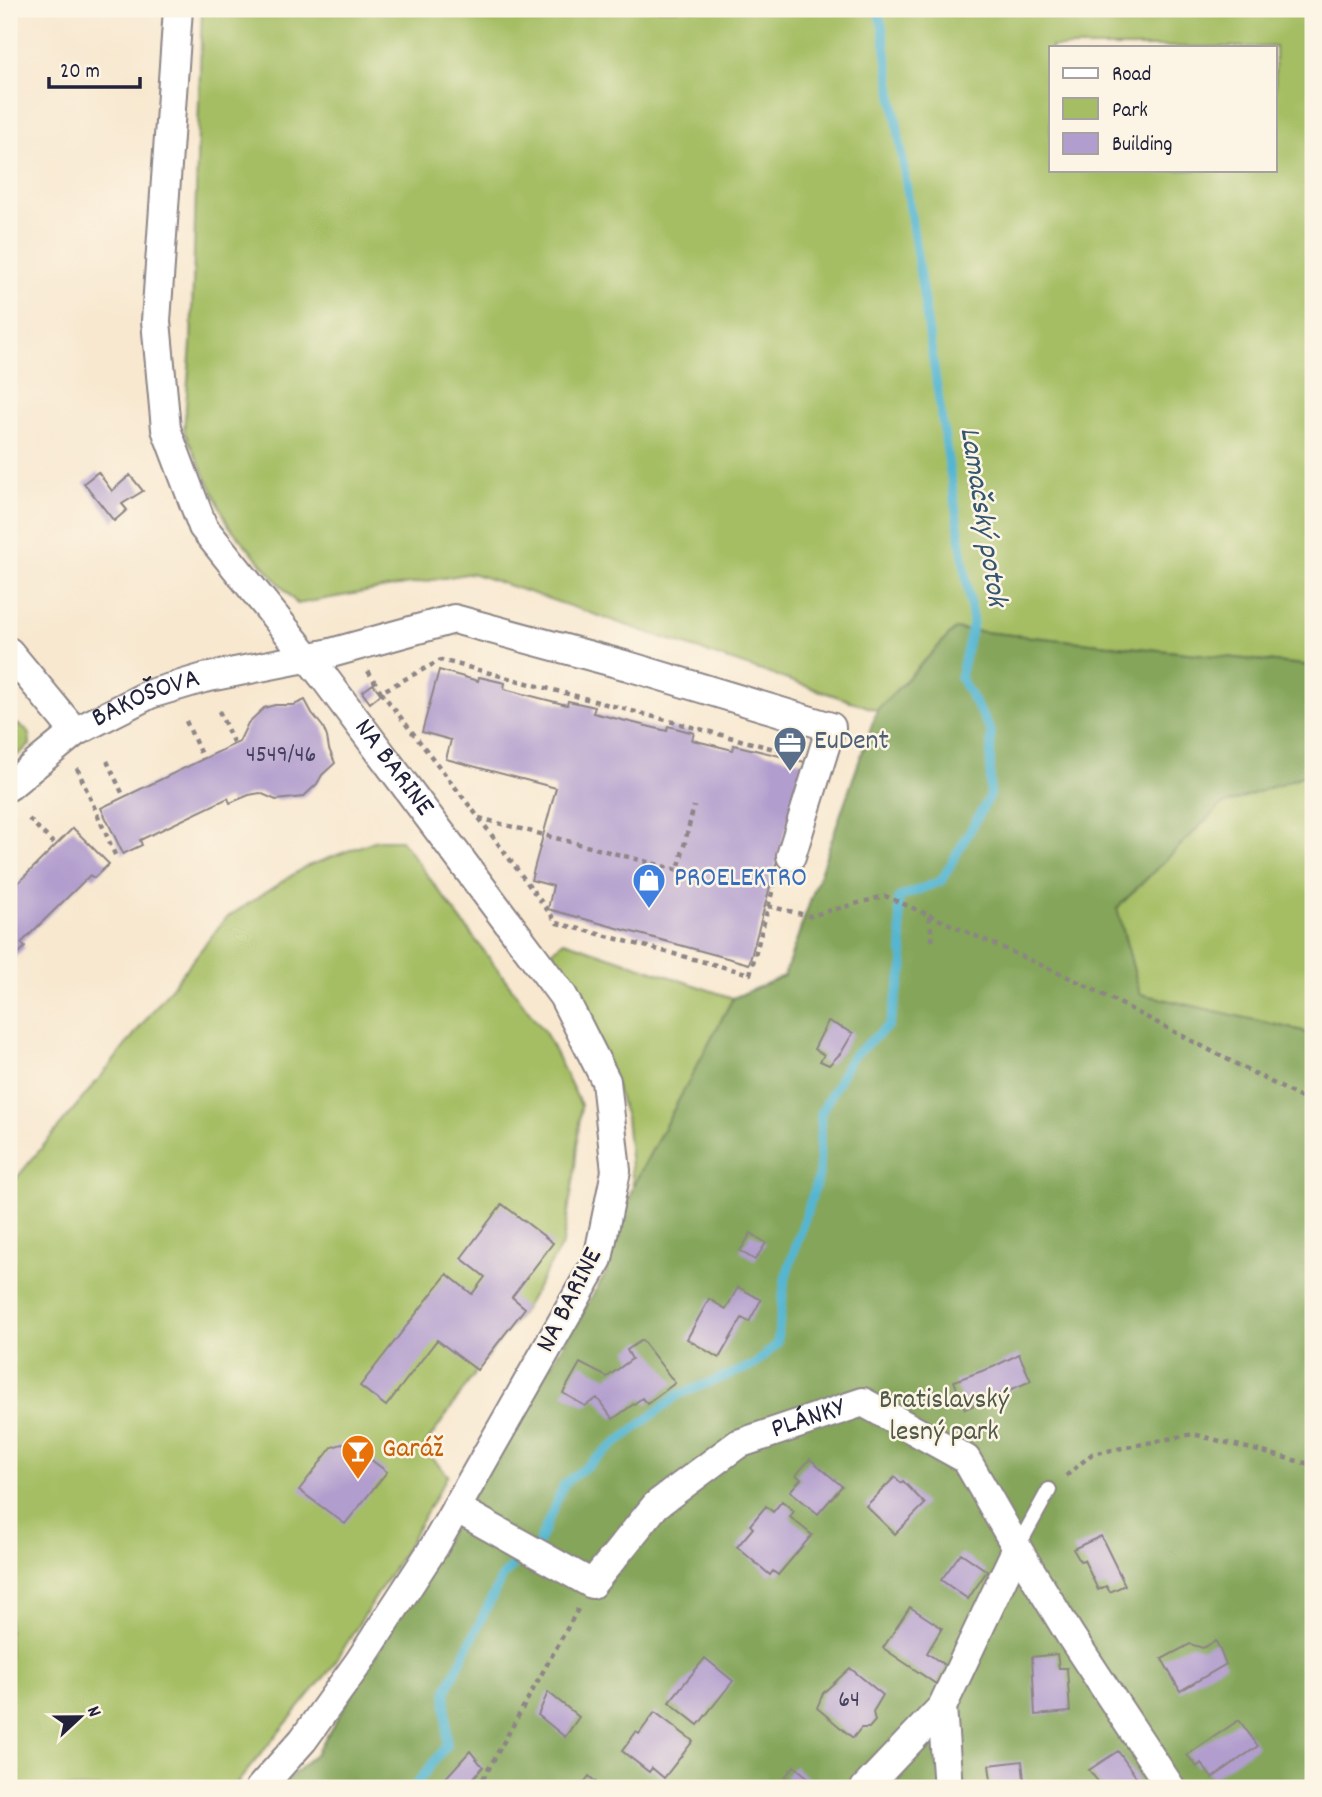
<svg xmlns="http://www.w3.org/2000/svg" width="1322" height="1797" font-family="Dekko,sans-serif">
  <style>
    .green { fill: #a5be64; stroke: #647050; stroke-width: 2; fill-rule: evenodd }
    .forest { fill: #84a55a; stroke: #53644a; stroke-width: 2 }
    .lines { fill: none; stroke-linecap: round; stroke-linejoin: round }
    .stream { stroke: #54b6d2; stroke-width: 9 }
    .building { fill: #b29ece }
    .service-casing { stroke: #8d8586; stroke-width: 18 }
    .minor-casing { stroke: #8d8586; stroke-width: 32 }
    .path { stroke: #8d8586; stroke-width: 4.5; stroke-dasharray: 5 5; stroke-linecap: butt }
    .service { stroke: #fff; stroke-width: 14 }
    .minor { stroke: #fff; stroke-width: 28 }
    .labels { text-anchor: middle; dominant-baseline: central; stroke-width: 5; stroke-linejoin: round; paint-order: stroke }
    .number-label { font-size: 24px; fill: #464160 }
    .street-label { font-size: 28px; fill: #22223b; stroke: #fcf5e5 }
    .service-label { font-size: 28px; fill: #4e5e75; stroke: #fcf5e5; text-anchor: start }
    .shop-label { font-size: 28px; fill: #366cbe; stroke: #fcf5e5; text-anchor: start }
    .park-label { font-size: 28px; fill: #505949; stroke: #fcf5e5 }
    .food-label { font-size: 28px; fill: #c56008; stroke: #fcf5e5; text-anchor: start }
    .water-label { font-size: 30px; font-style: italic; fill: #345670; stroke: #fcf5e5 }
  </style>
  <rect width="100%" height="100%" fill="#fcf5e5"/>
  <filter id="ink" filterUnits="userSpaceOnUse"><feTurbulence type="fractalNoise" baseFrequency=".0143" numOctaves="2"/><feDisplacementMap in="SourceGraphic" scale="14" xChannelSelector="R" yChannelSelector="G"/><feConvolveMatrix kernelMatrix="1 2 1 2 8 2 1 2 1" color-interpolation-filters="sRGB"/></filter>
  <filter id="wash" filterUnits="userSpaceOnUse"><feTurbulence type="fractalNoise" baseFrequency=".00686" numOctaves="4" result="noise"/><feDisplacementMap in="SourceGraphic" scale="28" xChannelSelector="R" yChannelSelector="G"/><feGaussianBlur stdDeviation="1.57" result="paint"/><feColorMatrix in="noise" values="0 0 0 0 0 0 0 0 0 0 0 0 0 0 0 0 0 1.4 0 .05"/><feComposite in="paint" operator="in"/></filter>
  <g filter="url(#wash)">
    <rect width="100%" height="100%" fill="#f8e8d0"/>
    <path class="green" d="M202,9h1111v657l-358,-37 -78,81 -405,-137 -175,31 -68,-78 -45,-95 7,-87zM1051,47h224v123h-224z
      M14,723c13,5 16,7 16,22l-21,17v-35z
      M1313,772v267l-10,-8 -163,-37 -23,-86 103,-102z
      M377,840h24l145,194 35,71 -7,71 -11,67 -38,65 -48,62 -54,79 25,26 -48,83 -70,112 -97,118h-224v-601l98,-118 119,-151 79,-51z
      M564,941l169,57 -100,188 -7,-69 -17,-51 -22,-55 -35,-60z"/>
    <path class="forest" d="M955,629l358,37v106l-93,34 -103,102 23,86 163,37 10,8v749h-1034l38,-36 289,-479 27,-87 100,-188 51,-22 93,-266z"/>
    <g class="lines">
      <path class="stream" d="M538,1544l26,-60 114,-89 76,-30 23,-21 8,-65 34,-104 2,-62 30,-55 38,-33 15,-58 -6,-69 43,-17 49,-85 1,-65 -31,-54 13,-54 -91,-598 -5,-16
        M413,1788l34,-43 -1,-54 56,-114 10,-10"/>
    </g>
    <g id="blocks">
      <path class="building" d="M98,472l14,19 18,-16 13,16 -21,13 5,6 -13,11 -30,-38z
        M439,670l39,11 1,-4 26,6 -1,6 63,16 1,-4 27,6 -2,6 74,18 1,-5 26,7 -2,7 41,10 1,-5 75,18 -25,72 -35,129 -201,-55 5,-23 -22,-6 25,-92 -110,-29 5,-19 -29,-8z
        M373,684l8,10 -11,9 -8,-11z
        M305,700l7,13 11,14 4,10 2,12 6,14 -13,12 -5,9 -14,13 -27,3 -16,-7 -11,2 -19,8 -2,-5 -88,42 2,5 -19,9 -22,-46 138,-66 9,-19 16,-15 11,-3h19z
        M73,828l36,36 -15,14 -4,-3 -69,68 4,4 -15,15 -1,-2v-68z
        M828,1021l25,12 -12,20 -12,12 -9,-4 4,-6 -10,-6z
        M502,1204l51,39 -41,54 13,11 -48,62 -40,-30 -51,66 -26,-20 87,-112 25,20 13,-17 -24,-19z
        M751,1233l15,10 -11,17 -15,-9z
        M738,1287l23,13 -12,22 -7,-4 -23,40 -32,-19 22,-40 17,10z
        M642,1340l33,43 -28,21 -5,-6 -29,21 -16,-21 -12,8 -22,-13 17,-30 27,14 25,-18 -5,-9z
        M1019,1354l12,27 -66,28 -11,-28 39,-14z
        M348,1442l39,30 -42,52 -46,-34 33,-43z
        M810,1459l32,27 -24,28 -28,-23 11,-12 -5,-4z
        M895,1477l6,6 2,-2 22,23 -30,30 -29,-28z
        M782,1501l12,10 -4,6 22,18 -34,40 -5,-4 -3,4 -33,-28 16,-19 -3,-3 16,-19 7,6z
        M1101,1536l24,49 -15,7 -4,-6 -8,4 -14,-30 -4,1 -7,-12z
        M961,1553l26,18 -19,28 -27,-19z
        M910,1607l32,21 -15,25 19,13 -10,18 -53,-36z
        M1216,1641l10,23 -46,27 -18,-32 28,-15 13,4z
        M1057,1654l2,14h8l3,44 -35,3 -3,-58z
        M705,1658l28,23 -35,44 -29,-23z
        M850,1668l33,27 -10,17 2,9 -6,7h-8l-8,10 -36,-30 6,-15z
        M548,1692l31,25 -14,20 -27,-22z
        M655,1712l38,29 -29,37 -12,-10 -3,4 -27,-21 14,-19 3,2z
        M1239,1720l19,26 -46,32 -11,-15 -4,4 -10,-12z
        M470,1751l13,16 -18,21h-18l-4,-7z
        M1118,1751l21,30 -4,3 3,4h-35l-14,-18z
        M1022,1761l3,27h-33l-3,-23z
        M794,1766l16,13 -9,9h-2l-14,-11z
        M589,1776l11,10 13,-2v4h-33z"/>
    </g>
  </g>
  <g filter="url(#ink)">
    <use href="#blocks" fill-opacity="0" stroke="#8d8586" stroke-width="2"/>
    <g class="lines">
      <defs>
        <path id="service" d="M1017,1548l32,-58"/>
        <g id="minor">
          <path id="s1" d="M178,9l-22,312 10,108 37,98 123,153 237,316 43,85 10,90 -18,88 -164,288 -75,115 -56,78 -43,48"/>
          <path d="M9,652l66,80"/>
          <path id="s2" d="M9,786l66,-54 75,-38 54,-16 127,-25 123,-34 174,47 203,61 -40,129"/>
          <path id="s3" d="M456,1508l136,76 64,-79 82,-61 125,-42 103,57 51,89 53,87 101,153"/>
          <path d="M942,1707l6,81"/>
          <path d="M865,1788l77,-81 75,-159"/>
        </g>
      </defs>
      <use href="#service" class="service-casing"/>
      <use href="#minor" class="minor-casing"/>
      <path class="path" d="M368,671l13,21 60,-32 352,94
        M381,692l98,126 78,105 193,51 26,-96
        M219,711l15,33
        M186,721l17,38
        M107,761l17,36
        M77,768l39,89
        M479,818l199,52 16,-64
        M29,819l26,26
        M768,906l42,10 75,-20 44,19 4,29
        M929,915l150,67 234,122
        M1066,1476l26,-22 101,-20 120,31
        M478,1788l100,-179"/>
      <use href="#service" class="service"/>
      <use href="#minor" class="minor"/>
    </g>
  </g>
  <defs>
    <symbol id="office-pin" viewBox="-11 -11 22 30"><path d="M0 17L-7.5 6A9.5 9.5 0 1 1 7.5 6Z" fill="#5c6f8a" stroke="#fcf5e5"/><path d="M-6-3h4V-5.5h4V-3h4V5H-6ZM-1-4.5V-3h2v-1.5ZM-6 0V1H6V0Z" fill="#fff"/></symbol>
    <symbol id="shop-pin" viewBox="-11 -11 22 30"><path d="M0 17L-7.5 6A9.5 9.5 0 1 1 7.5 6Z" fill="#3f7fe0" stroke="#fcf5e5"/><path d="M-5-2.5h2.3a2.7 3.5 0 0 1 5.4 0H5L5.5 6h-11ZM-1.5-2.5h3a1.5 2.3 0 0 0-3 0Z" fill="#fff"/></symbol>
    <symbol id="bar-pin" viewBox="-11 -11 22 30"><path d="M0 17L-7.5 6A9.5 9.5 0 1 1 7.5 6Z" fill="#e8710a" stroke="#fcf5e5"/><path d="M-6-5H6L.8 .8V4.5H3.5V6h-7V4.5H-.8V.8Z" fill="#fff"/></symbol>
  </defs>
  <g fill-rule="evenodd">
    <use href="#office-pin" x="771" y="724" width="38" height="52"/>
    <use href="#shop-pin" x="630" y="861" width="38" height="52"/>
    <use href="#bar-pin" x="339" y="1432" width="38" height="52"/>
  </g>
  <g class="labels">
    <g class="number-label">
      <text x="281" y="756">4549/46</text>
      <text x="849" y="1701">64</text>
    </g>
    <g class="street-label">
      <text stroke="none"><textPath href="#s2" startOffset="164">BAKOŠOVA</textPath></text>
      <text stroke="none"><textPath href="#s1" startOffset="833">NA BARINE</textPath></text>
      <text transform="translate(571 1301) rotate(-63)">NA BARINE</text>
      <text stroke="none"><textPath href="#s3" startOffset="434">PLÁNKY</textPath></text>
    </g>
    <g class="service-label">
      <text x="814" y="743">EuDent</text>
    </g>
    <g class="shop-label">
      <text x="674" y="880">PROELEKTRO</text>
    </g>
    <g class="park-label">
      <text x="944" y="1402">Bratislavský<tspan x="944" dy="32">lesný park</tspan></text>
    </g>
    <g class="food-label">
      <text x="382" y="1451">Garáž</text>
    </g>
    <g class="water-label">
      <text transform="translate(981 517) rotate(81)">Lamačský potok</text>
    </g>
  </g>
  <rect width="1322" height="1797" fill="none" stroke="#fcf5e5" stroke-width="35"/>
  <rect x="1049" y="46" width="228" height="126" fill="#fcf5e5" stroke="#a5a1a1" stroke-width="2"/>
  <rect x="1063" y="68" width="35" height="10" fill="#ffffff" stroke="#a5a1a1" stroke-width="2"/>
  <text x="1112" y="80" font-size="21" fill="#22223b">Road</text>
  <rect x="1063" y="98" width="35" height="21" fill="#a5be64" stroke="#a5a1a1" stroke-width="2"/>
  <text x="1112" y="116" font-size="21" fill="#22223b">Park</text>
  <rect x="1063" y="133" width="35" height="21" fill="#b29ece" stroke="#a5a1a1" stroke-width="2"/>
  <text x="1112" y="150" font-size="21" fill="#22223b">Building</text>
  <g transform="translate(80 1717) rotate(68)" stroke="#fcf5e5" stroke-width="5" paint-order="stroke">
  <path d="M0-5L12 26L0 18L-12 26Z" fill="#22223b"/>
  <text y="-10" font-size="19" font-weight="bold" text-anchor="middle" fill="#22223b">N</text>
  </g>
  <path d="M49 77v10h91v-10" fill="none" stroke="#22223b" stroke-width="3.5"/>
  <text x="60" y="77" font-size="21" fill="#22223b" stroke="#fcf5e5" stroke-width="5" paint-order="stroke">20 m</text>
</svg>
